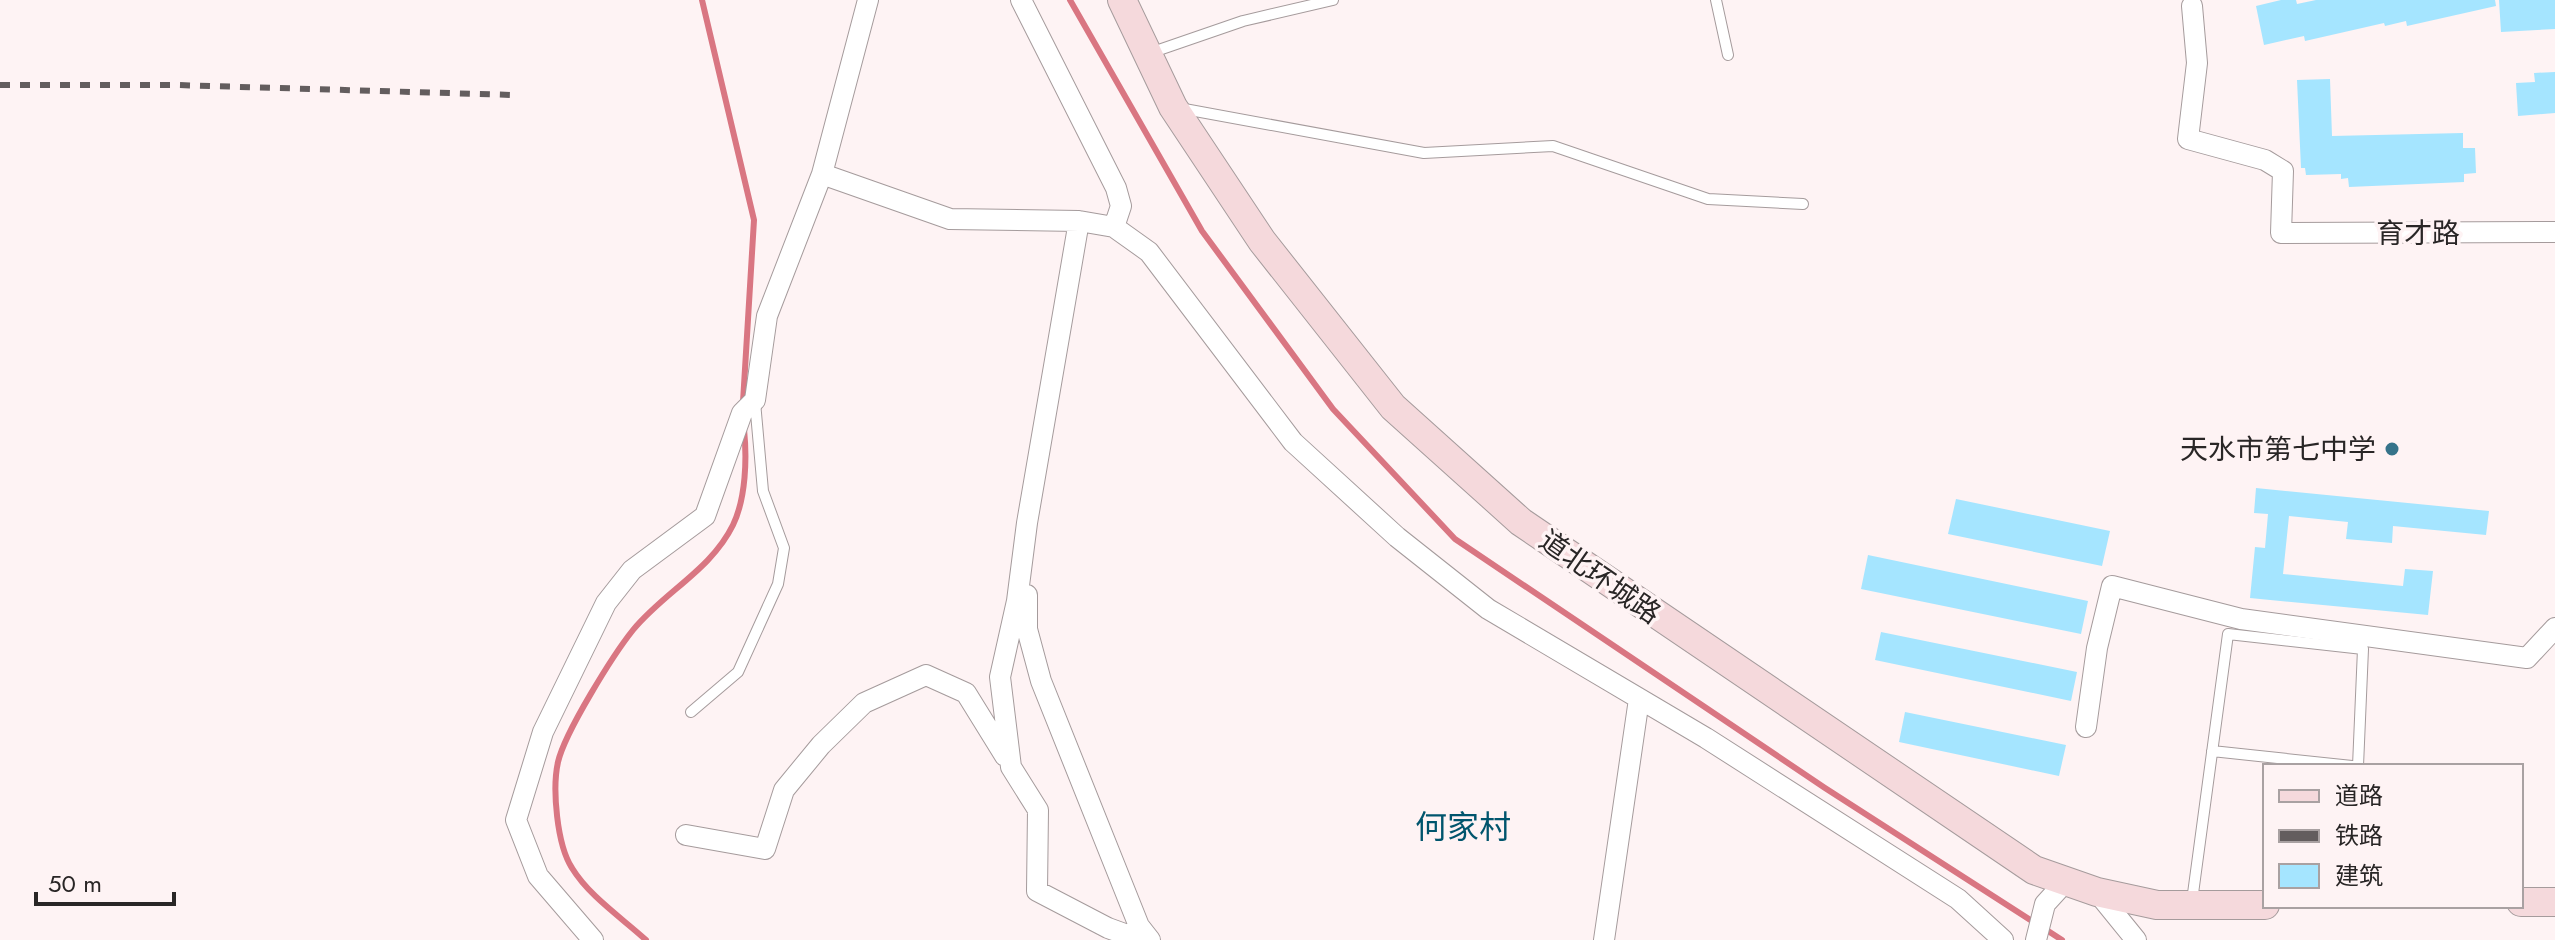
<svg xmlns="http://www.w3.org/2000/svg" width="2555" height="940" font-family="Jost,'Noto Sans SC',sans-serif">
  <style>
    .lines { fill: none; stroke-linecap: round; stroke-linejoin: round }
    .stream { stroke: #d97682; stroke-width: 6 }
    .building { fill: #a5e5ff }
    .lane-casing { stroke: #a59b9c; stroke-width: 12 }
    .street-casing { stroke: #a59b9c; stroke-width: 22 }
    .secondary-casing { stroke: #a59b9c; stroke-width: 30 }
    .lane { stroke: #fff; stroke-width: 10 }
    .street { stroke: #fff; stroke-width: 20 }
    .secondary { stroke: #f5d9dc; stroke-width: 28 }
    .rail { stroke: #635d5e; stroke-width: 6; stroke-dasharray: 10 10; stroke-linecap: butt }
    .poi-dot { fill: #36738a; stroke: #fef3f4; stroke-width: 3 }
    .labels { text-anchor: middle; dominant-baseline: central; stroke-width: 7; stroke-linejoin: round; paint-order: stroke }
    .street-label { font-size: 28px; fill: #292626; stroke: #fef3f4 }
    .poi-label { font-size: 28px; fill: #292626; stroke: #fef3f4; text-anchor: end }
    .quarter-label { font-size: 32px; fill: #00556d; stroke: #fef3f4 }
  </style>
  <rect width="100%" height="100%" fill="#fef3f4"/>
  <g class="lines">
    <path class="stream" d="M702,0l52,220 -11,182
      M1070,0l132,231 131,178 122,130 370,249 210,135
      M2045,929l17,11
      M646,940c-24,-22 -57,-44 -74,-72 -15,-23 -20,-79 -14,-106 7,-30 55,-107 75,-132 31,-38 78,-60 100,-105 13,-27 14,-67 11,-96"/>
  </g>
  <path class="building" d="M2281,0h15l1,4 19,-4h179l1,6 -89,20 -1,-5 -21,5 -1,-3 -79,18 -1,-5 -40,9 -8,-39z
    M2499,0h56v29l-54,3z
    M2555,72v41l-37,3 -2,-33 19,-1 -1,-9z
    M2330,79l2,57 131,-3v15h12l1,25 -12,1v8l-115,5 -1,-9 -7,1v-5l-35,1 -1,-7h-4l-4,-88z
    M2256,488l233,23 -3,24 -93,-9 -1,17 -46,-4 2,-17 -59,-6 -6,58 120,12 2,-17 28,2 -5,44 -178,-17 5,-51 10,1 3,-34 -14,-1z
    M1956,499l154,32 -8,35 -154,-32z
    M1868,555l220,46 -7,33 -220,-45z
    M1881,632l196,40 -6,29 -196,-41z
    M1905,712l161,33 -7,31 -160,-34z"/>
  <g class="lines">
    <defs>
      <path id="lane" d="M1716,0l12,55
        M1150,53l93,-32 90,-21
        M1179,108l245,45 129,-7 155,53 95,5
        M691,712l47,-40 40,-88 6,-36 -21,-57 -8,-89
        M2212,751l140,15
        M2192,901l36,-267 135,15 -5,117"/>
      <path id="street" d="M1021,0l95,188 5,18 -7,21
        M2192,6l5,57 -9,76 77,21 18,11 -2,62 274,-1
        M822,174l128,45 129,2 35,6 35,25 144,190 104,95 91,72 218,129 252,161 45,41
        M1079,221l-52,302 -10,78 -17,76 11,90 27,43 -1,81 71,37 33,12
        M1027,595v34l14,52 98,245 11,14
        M2086,727l11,-79 15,-62 129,33 286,39 28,-30
        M686,835l79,14 19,-59 37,-45 43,-42 62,-28 40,18 39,63
        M2097,892l39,48
        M593,940l-55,-64 -22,-56 27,-88 63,-129 26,-33 73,-54 37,-103 13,-13 12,-84 55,-142 46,-174
        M1604,940l35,-241
        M2036,940l9,-36 21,-23"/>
      <path id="secondary" d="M1122,0l51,107 89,134 131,166 128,115 513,348 63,22 60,13h108
        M2521,902h34"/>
    </defs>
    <use href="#lane" class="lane-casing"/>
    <use href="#street" class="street-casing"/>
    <use href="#secondary" class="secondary-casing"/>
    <use href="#lane" class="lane"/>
    <use href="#street" class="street"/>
    <use href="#secondary" class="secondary"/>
    <path class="rail" d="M0,85h176l338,10"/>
  </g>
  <circle class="poi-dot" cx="2392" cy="449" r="8"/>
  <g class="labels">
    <g class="street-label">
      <text x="2418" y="233">育才路</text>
      <text transform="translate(1600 577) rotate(35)">道北环城路</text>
    </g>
    <g class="poi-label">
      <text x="2376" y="449">天水市第七中学</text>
    </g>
    <g class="quarter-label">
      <text x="1463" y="827">何家村</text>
    </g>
  </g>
  <rect x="2263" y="764" width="260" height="144" fill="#fef3f4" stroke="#a9a1a2" stroke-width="2"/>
  <rect x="2279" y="790" width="40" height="12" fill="#f5d9dc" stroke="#a9a1a2" stroke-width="2"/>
  <text x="2335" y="804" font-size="24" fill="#292626">道路</text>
  <rect x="2279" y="830" width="40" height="12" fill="#635d5e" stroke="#a9a1a2" stroke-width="2"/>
  <text x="2335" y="844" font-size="24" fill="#292626">铁路</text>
  <rect x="2279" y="864" width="40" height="24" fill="#a5e5ff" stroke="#a9a1a2" stroke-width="2"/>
  <text x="2335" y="884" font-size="24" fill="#292626">建筑</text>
  <path d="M36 892v12h138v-12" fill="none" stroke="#292626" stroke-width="4"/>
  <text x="48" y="892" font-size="24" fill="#292626" stroke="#fef3f4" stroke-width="6" paint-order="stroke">50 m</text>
</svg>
